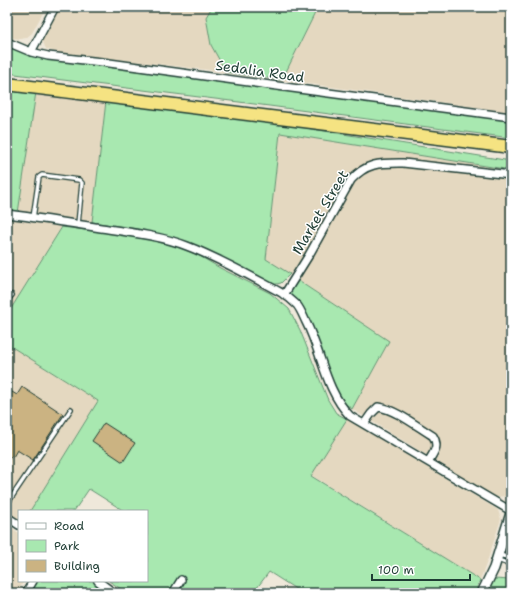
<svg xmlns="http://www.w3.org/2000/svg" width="518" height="600" font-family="'Shantell Sans',sans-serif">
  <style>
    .built { fill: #e4d8c0 }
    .green { fill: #a8e8b0; stroke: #649272 }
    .building { fill: #cbb382; stroke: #1f3d34 }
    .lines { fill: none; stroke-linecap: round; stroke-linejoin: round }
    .service-casing { stroke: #1f3d34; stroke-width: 6 }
    .minor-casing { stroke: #1f3d34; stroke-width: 10 }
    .tertiary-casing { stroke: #1f3d34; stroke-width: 12 }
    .trunk-casing { stroke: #1f3d34; stroke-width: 15 }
    .service { stroke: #fff; stroke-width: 3.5 }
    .minor { stroke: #fff; stroke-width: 7 }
    .tertiary { stroke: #fff; stroke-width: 9 }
    .trunk { stroke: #f5e382; stroke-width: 12 }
    .labels { text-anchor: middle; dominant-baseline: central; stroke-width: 3; stroke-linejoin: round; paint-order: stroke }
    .street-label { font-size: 14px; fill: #1f3d34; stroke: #fff }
  </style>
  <rect width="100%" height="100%" fill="#efe8da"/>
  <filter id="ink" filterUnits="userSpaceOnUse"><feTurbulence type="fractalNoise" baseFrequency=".025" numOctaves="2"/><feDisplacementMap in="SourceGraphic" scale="8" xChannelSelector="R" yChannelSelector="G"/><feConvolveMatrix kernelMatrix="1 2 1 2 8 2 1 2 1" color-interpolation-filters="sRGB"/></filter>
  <g filter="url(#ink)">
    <path class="built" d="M7,7h39l-14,26 -6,5 -6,1 -7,-1 -6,-3z
      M56,7h156l-6,10 5,28 15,27 -170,-20 -10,-3 -4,-9 1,-10z
      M318,7h193v105l-229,-32z
      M36,92l70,9 -14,121 -74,-9z
      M280,133l231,37v310l-4,16 -11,1 -11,-6 -133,-82 37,-68 -123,-82z
      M7,219l55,8 -55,88z
      M7,344l91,57 -68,110h-11v9l-12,-8z
      M347,419l151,91 3,9 -13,40 -8,21 -169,-105z
      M7,525l12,8v48h5l-7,12h-10z"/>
    <path class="green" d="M212,7h106l-36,73 -56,-8 -15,-27 -5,-28z
      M7,45l6,4 26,9 472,62v18l-272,-36 -232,-29z
      M7,88l29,4 -18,121 -11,-2z
      M106,101l175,23 230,37v9l-231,-37 -14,126 24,15 -9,9 -9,2 -71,-37 -23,-9 -41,-10 -45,-7z
      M62,227l78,10 33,7 25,11 22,13 50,25 19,16 11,21 28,70 8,13 11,6 -36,57 169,104 -5,13h-173l-33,-21 -16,21h-126l-18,-12h38v-70h-23l-35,-22 -15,22h-44l68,-110 -91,-57v-29z
      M294,278l95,63 -37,68 -10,-8 -9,-12 -19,-56 -25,-36v-9z
      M494,579l17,1v13h-23z
      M33,581h59l17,12h-83z"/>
    <path class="building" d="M22,387l41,27 -30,46 -16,-10 -4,7 -2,-1 -4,6v-73l10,6z
      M104,423l31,20 -12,19 -31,-21z"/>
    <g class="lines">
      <defs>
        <path id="service" d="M33,218l6,-41 3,-2 37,5 3,3 -4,41
          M7,301l5,-6
          M7,504l64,-95
          M499,555l12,3
          M498,560l8,3 5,4"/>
        <path id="minor" d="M7,42l24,10 17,4 54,6 219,30 190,25
          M31,52l24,-45
          M7,214c31,4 63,9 94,14 27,4 61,8 86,18 32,12 63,30 93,46 7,4 12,8 17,13 4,5 6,11 9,17 16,31 19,68 44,94l161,95
          M284,295l25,-40 42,-75c16,-18 30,-17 52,-17l108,12
          M364,424l7,-10 7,-7c17,2 40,20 55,29 7,11 0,17 -5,26
          M7,517l12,8
          M98,581l16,12
          M26,593l7,-12
          M173,593l8,-13"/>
        <path id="tertiary" d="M482,593l12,-25 17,-55"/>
        <path id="trunk" d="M7,84l504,63"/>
      </defs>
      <use href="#service" class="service-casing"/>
      <use href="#minor" class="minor-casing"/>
      <use href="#tertiary" class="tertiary-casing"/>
      <use href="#trunk" class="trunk-casing"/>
      <use href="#service" class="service"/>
      <use href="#minor" class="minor"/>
      <use href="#tertiary" class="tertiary"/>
      <use href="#trunk" class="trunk"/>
    </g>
  </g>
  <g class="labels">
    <g class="street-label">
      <text transform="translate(260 71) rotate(8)">Sedalia Road</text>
      <text transform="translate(320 212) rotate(-59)">Market Street</text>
    </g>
  </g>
  <rect width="518" height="600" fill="none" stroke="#fff" stroke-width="24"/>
  <rect x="12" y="12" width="494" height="576" fill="none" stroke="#1f3d34" stroke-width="1.5" filter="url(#ink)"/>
  <rect x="18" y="510" width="130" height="72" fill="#ffffff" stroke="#a5b1ae"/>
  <rect x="26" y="523" width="20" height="6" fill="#ffffff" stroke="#a5b1ae"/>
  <text x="54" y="530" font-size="12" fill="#1f3d34">Road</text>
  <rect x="26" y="540" width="20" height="12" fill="#a8e8b0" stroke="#a5b1ae"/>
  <text x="54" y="550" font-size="12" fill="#1f3d34">Park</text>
  <rect x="26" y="560" width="20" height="12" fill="#cbb382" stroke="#a5b1ae"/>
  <text x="54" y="570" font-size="12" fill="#1f3d34">Building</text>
  <path d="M372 574v6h98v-6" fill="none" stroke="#1f3d34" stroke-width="2"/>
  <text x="378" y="574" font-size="12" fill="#1f3d34" stroke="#ffffff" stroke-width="3" paint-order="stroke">100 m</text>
</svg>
